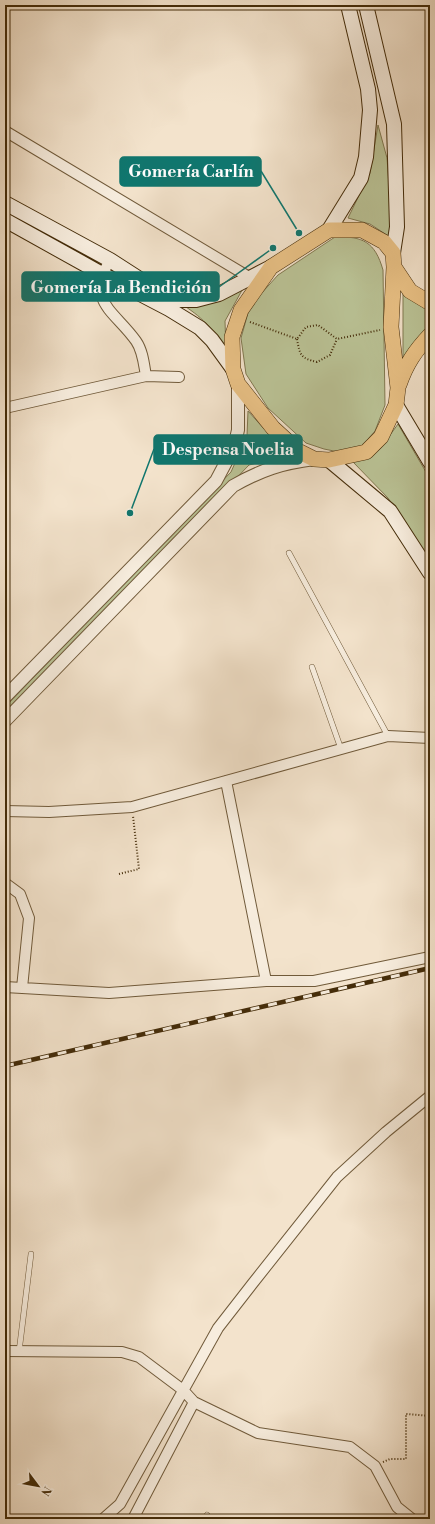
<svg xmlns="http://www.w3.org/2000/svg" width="435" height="1524" font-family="'Libre Bodoni',serif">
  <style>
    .green { fill: #bbc497; stroke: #807850 }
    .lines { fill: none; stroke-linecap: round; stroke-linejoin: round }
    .service-casing { stroke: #705a3a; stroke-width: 6 }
    .minor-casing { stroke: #705a3a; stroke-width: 12 }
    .tertiary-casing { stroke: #705a3a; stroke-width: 14 }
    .secondary-casing { stroke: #442c09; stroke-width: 16 }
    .primary-casing { stroke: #442c09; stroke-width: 16 }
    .path { stroke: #442c09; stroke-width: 2; stroke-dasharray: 1 2; stroke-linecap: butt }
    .service { stroke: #f7edde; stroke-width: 5 }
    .minor { stroke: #f7edde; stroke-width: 10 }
    .tertiary { stroke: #f7edde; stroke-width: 12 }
    .secondary { stroke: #f7edde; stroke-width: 14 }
    .primary { stroke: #eac286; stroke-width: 15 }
    .rail-casing { stroke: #442c09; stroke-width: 4.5 }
    .rail { stroke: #f7edde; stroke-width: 3; stroke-dasharray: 9; stroke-linecap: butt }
    .leader { fill: none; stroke: #0f766e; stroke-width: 1.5 }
    .callout-dot { fill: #0f766e; stroke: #f7edde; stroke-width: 1.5 }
    .callout { fill: #0f766e; stroke: #0f766e; stroke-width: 1.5 }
    .callout-label { font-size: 17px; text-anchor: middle; font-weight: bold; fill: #fff }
  </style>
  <rect width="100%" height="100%" fill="#f3e3cc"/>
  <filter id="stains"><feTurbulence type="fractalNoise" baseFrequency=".005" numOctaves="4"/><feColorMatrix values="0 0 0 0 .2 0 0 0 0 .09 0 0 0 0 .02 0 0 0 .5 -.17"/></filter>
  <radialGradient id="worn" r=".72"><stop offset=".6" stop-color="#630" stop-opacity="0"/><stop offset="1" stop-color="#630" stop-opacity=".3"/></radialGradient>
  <path class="green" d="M378,125l9,33 6,81 -23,-15 -22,-6 22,-45z
    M335,237c28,-1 40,5 48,33l2,135 -10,26 -13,15 -23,6 -15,-3 -18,-6 -38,-35 -22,-34 -5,-36 9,-32 28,-31z
    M246,283l-21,38 1,31c-14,-23 -20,-32 -43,-47z
    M403,289l27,18v24l-27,28z
    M248,411l26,29 18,14 -43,11 -244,254v-12l226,-235 16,-36z
    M398,424l32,55v82l-42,-63 -35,-36 27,-13z"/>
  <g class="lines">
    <defs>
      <path id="service" d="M289,553l99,183
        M312,667l29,82
        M19,1352l12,-98
        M204,1519l3,-4"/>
      <path id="minor" d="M5,131l244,146
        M110,260c-25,42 5,51 26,81 7,10 8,24 10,35
        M5,408l141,-32 33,1
        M226,781l40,200
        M5,811l44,1 83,-5 256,-71 42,2
        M5,883l15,11 9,24 -7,70
        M5,987l104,6 157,-12h48l116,-24
        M5,1351l117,1 17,5 44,33 11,12 64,31 92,14 25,19 22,41 15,12
        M103,1519l17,-15 98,-176 35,-45 84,-106 49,-45 44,-36
        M133,1519l61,-117"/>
      <path id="tertiary" d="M5,697l211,-216 18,-34 4,-17v-46
        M5,721l228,-235c28,-16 49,-23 81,-27"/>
      <path id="secondary" d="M366,5l28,119 3,103 -4,26
        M5,203l105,57 62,40h24l23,-6 52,-27
        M5,220l97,54 67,35 31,19 12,12 21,29
        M329,230l32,-52 5,-21 4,-47 -2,-21 -20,-84
        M396,405l34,57
        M329,460l61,51 40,62"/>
      <path id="primary" d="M329,230h33l22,12 9,11 1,14 -3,60 7,61 -2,17 -15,32 -15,15 -37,8 -15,-1 -16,-8 -25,-23 -35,-44 -5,-15 -1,-32 9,-27 30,-43z
        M394,267l16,24 20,12
        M399,385c7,-21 16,-34 31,-50"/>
    </defs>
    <use href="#service" class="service-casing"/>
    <use href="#minor" class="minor-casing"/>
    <use href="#tertiary" class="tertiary-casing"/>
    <use href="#secondary" class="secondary-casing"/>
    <use href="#primary" class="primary-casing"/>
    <path class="path" d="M250,322l47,17 9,-12 12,-2 19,14 43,-9
      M297,339c3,16 3,19 20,23l13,-7 7,-16
      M119,874l20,-5 -6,-53
      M383,1462l7,-3h16v-45l24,2"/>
    <use href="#service" class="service"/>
    <use href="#minor" class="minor"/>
    <use href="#tertiary" class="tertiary"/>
    <use href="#secondary" class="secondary"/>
    <use href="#primary" class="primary"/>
    <defs>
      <path id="rail" d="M5,1066l425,-98"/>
    </defs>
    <use href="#rail" class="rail-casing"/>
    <use href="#rail" class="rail"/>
  </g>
  <path class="leader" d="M299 233L261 171M273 248L219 287M130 513L154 449"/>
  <g class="callout-dot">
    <circle cx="299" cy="233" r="4"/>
    <circle cx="273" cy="248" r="4"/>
    <circle cx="130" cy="513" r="4"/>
  </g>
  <g class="callout">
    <rect x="120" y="157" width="141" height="29" rx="4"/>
    <rect x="22" y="272" width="197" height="29" rx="4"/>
    <rect x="154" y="435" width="148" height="29" rx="4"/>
  </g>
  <g class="callout-label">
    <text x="191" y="177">Gomería Carlín</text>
    <text x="121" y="293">Gomería La Bendición</text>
    <text x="228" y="455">Despensa Noelia</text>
  </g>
  <rect width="435" height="1524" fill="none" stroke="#f3e3cc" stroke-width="20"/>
  <rect x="6" y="6" width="423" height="1512" fill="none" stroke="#442c09" stroke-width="2"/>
  <rect x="10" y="10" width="415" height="1504" fill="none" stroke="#442c09"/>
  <g transform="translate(38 1486) rotate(122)" stroke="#f7edde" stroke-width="3" paint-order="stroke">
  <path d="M0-3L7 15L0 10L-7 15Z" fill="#442c09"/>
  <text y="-6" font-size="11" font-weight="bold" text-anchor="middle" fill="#442c09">N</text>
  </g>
  <rect width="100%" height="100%" filter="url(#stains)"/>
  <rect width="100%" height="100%" fill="url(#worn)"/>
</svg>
